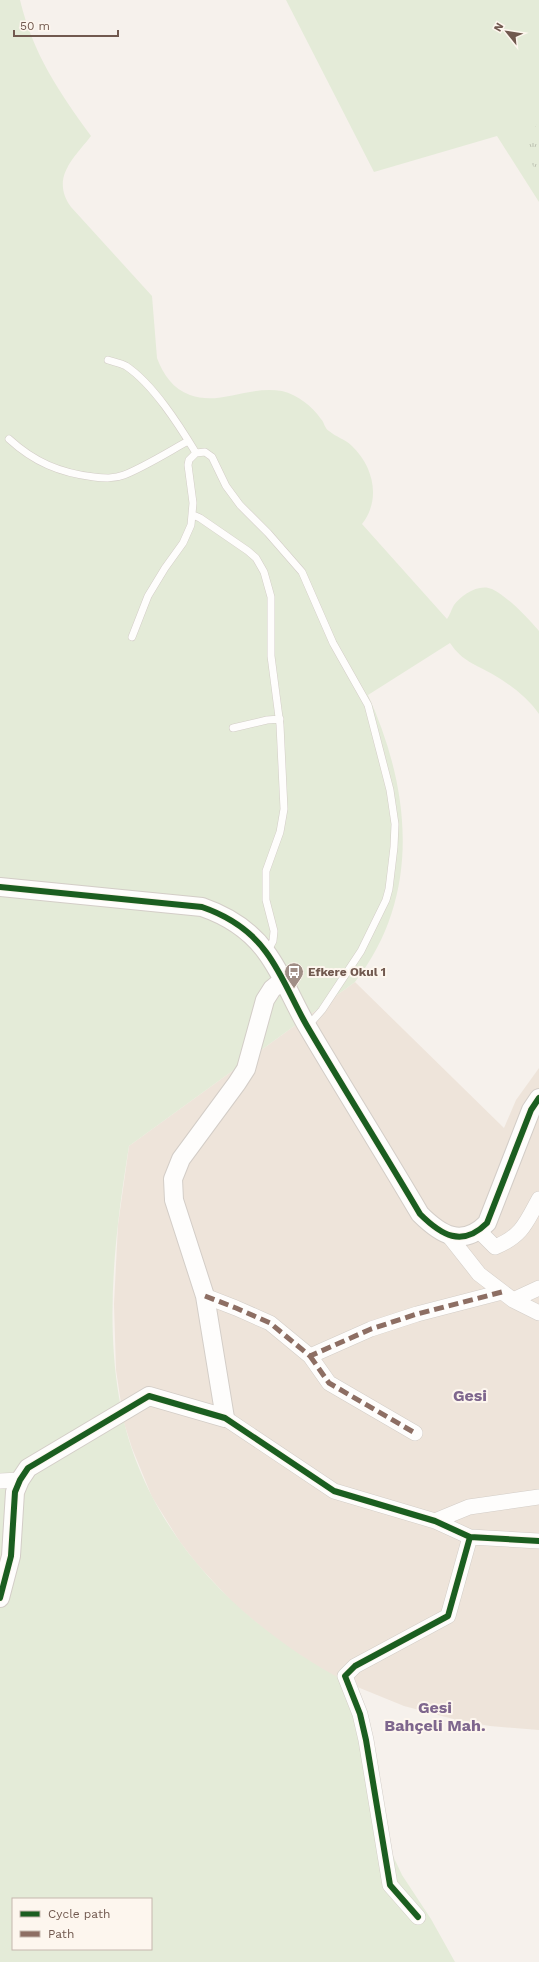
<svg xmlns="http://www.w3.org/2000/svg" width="539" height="1962" font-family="'Work Sans',sans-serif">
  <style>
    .residential { fill: #eee4da }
    .grass { fill: #e4ebd8; fill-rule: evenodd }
    .park { fill: url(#park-tufts) }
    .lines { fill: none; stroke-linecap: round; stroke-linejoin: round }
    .service-casing { stroke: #d3cdc7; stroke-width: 8 }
    .minor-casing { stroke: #d3cdc7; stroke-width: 16 }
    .tertiary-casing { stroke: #d3cdc7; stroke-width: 20 }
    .service { stroke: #fefdfc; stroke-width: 7 }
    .minor { stroke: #fefdfc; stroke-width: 15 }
    .tertiary { stroke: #fefdfc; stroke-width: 18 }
    .quiet { stroke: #8d6e63; stroke-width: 5; stroke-dasharray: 10 5; stroke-linecap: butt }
    .cycleway-casing { stroke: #fdf6ee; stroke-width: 8 }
    .cycleway { stroke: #1b5e20; stroke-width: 6 }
    .labels { text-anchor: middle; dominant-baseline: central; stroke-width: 4; stroke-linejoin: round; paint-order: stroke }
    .poi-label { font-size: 12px; font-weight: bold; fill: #71594f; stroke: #fdf6ee; text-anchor: start }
    .district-label { font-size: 16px; font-weight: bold; fill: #7e668d; stroke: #fdf6ee }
  </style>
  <defs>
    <pattern id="park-tufts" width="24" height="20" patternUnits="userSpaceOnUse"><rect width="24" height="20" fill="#e4ebd8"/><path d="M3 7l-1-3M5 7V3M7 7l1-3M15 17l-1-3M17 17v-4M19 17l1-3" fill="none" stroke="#bdc1b2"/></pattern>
  </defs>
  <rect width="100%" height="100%" fill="#f6f1ec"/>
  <path class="residential" d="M355,982l149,146 12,-28 23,-32v662l-49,-4 -29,-5 -57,-15 -54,-22 -26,-13 -47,-31 -42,-35 -38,-41 -17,-22 -28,-45 -20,-49 -8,-25 -8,-53 -2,-66 4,-79 11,-79z"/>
  <path class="grass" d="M0,0h20c13,54 39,92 71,136 -17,22 -41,42 -20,71l81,89 5,62c6,16 16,31 33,37 30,11 59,-10 92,-4 16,4 30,15 39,28 3,3 4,10 8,12 7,6 16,8 23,15 22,21 29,54 10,78l85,95c3,-4 4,-9 7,-14 7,-10 25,-22 38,-16 17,9 34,27 47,42v83c-11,-16 -28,-29 -45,-39 -19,-11 -31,-13 -44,-32l-82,52c43,95 54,201 -13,287l-226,164c-13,81 -24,168 -10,251 21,130 118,228 231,287l37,159 15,32 29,44 24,43h-455zM13,1899h138v50h-138z
    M286,0h253v202l-42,-66 -123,36z"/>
  <path class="park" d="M539,121v54l-17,-26z"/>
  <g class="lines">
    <defs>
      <path id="service" d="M108,360c6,2 13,3 18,6 27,18 53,59 70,87
        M9,439c25,23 51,34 85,38 10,1 20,2 30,-2 22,-9 44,-23 64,-34
        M193,515l7,3 48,33 8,7 8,14 7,25v59l9,69 4,84 -4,23 -14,39v29l8,31 -1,10 -6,11
        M132,637l16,-41 17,-28 18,-25 8,-18 2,-22 -5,-38 1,-5 7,-7 9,-1 7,5 14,29 14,19 28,28 34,39 31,71 35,62 22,85 5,34 -1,23 -5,42 -3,11 -25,51 -39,59 -15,17
        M233,728l34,-8 13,-1"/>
      <path id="minor" d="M479,1231l16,16c27,-11 31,-24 44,-48
        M449,1236l30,38 34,26 26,13
        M205,1296l31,12 34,15 40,33 61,-27 46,-15 85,-22
        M513,1300l26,-12
        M310,1356l19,27 86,50
        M225,1418l109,73 101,30 35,16 69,4
        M0,1481l20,-1
        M435,1521l34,-14 70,-10
        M418,1917l-28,-32 -24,-145 -6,-26 -15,-38 10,-10 93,-50 22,-79"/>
      <path id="tertiary" d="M0,887l202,20c26,9 48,23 64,45 17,23 27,50 41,74 37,63 76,125 113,188 21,21 42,34 67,9l44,-113 8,-12
        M0,1598l11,-42 4,-64 5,-12 8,-12 121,-72 76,22 -20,-122 -31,-96 -1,-21 8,-20 56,-76 9,-14 19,-69 7,-11 11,-9"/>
    </defs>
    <use href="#service" class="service-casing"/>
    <use href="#minor" class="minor-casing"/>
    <use href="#tertiary" class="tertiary-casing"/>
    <use href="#service" class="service"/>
    <use href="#minor" class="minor"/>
    <use href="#tertiary" class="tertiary"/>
    <path class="quiet" d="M205,1296l31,12 34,15 40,33 61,-27 46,-15 85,-22
      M310,1356l19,27 86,50"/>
    <defs>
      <path id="cycleway" d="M0,887l202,20c26,9 48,23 64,45 17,23 27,50 41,74 37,63 76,125 113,188 21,21 42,34 67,9l44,-113 8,-12
        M0,1598l11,-42 4,-64 5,-12 8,-12 121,-72 76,22 109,73 101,30 35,16 69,4
        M418,1917l-28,-32 -24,-145 -6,-26 -15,-38 10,-10 93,-50 22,-79"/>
    </defs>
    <use href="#cycleway" class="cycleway-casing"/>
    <use href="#cycleway" class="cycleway"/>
  </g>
  <defs>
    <symbol id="bus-pin" viewBox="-11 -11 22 30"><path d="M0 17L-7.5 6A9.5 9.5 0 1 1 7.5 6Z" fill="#a08e86" stroke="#fdf6ee"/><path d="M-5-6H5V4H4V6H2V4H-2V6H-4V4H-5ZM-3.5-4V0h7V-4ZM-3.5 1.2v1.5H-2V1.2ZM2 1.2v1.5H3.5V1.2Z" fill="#fff"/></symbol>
  </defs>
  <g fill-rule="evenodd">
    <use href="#bus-pin" x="283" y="961" width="22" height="30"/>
  </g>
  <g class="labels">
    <g class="poi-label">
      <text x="308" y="972">Efkere Okul 1</text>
    </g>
    <g class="district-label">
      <text x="470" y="1395">Gesi</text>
      <text x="435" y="1707">Gesi<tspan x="435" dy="18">Bahçeli Mah.</tspan></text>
    </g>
  </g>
  <rect x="12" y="1898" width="140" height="52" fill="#fdf6ee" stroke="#c5b7ae"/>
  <rect x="20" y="1911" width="20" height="6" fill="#1b5e20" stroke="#c5b7ae"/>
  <text x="48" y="1918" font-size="12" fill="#71594f">Cycle path</text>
  <rect x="20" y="1931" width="20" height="6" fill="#8d6e63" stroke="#c5b7ae"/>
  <text x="48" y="1938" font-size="12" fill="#71594f">Path</text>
  <g transform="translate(507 32) rotate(300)" stroke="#fdf6ee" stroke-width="3" paint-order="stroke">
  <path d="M0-3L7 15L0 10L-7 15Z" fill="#71594f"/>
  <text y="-6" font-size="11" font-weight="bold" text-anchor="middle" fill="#71594f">N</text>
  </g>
  <path d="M14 30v6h104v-6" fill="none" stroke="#71594f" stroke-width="2"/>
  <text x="20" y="30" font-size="12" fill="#71594f" stroke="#fdf6ee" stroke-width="3" paint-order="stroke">50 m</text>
</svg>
